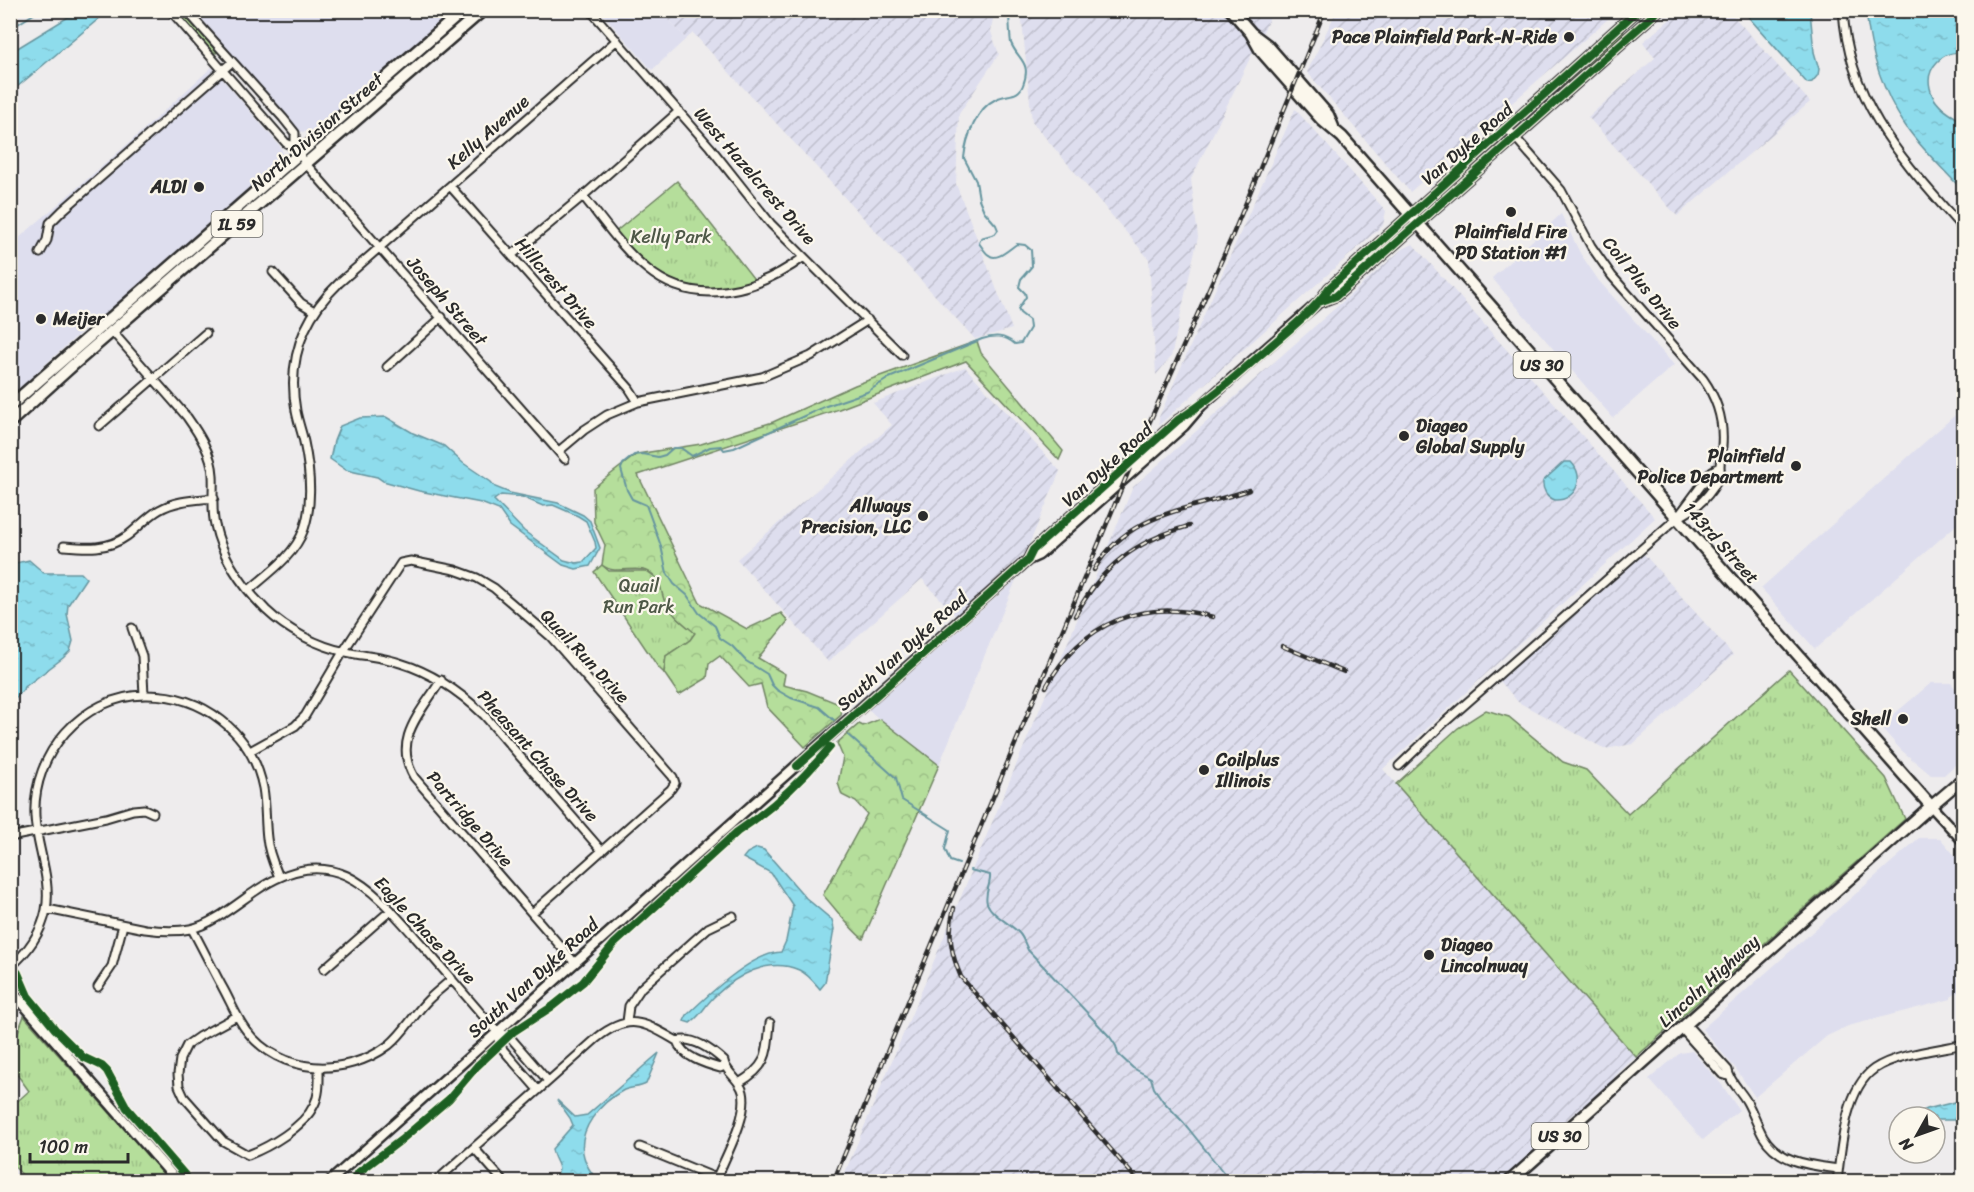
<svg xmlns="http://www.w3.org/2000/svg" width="1974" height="1192" font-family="Sriracha,sans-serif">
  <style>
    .built { fill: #dedeee }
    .industrial { fill: url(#industrial-furrows) }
    .grass { fill: url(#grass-tufts); stroke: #708463; stroke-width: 1.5 }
    .forest { fill: url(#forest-crowns); stroke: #708463; stroke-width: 1.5 }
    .water { fill: url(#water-ripples); stroke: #66959f; stroke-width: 1.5; fill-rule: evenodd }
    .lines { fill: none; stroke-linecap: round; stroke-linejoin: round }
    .stream { stroke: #66959f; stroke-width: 2 }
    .minor-casing { stroke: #2b2b2b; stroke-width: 11 }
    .tertiary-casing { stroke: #2b2b2b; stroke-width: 13 }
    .secondary-casing { stroke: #2b2b2b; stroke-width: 14 }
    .primary-casing { stroke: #2b2b2b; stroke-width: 15 }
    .minor { stroke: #fbf7ec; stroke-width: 7 }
    .tertiary { stroke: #fbf7ec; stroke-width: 8 }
    .secondary { stroke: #fbf7ec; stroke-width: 9 }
    .primary { stroke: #fbf7ec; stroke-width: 10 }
    .rail-casing { stroke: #2b2b2b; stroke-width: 4.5 }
    .rail { stroke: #fbf7ec; stroke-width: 2; stroke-dasharray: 7; stroke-linecap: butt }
    .cycleway-casing { stroke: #fbf7ec; stroke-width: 11 }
    .cycleway { stroke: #1b5e20; stroke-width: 8 }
    .poi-dot { fill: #2b2b2b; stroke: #fbf7ec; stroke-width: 2 }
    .labels { text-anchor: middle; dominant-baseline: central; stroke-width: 4.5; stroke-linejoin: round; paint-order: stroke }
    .shield { fill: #fbf7ec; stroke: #696865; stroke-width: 1.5 }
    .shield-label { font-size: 16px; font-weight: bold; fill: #2b2b2b }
    .poi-label { font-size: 18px; font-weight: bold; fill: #2b2b2b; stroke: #fbf7ec; text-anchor: end }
    .street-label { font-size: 18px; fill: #2b2b2b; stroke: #fbf7ec }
    .park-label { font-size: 18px; fill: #4e5847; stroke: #fbf7ec }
  </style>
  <defs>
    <pattern id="industrial-furrows" width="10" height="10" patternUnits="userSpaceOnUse" patternTransform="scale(1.5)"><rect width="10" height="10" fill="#dedeee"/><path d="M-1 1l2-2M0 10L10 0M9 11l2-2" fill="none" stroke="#bfbfcc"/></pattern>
    <pattern id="grass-tufts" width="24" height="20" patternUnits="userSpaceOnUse" patternTransform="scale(1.5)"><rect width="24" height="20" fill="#b5de9b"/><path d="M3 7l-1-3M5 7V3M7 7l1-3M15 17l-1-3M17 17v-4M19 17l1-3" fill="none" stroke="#9cbf86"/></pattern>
    <pattern id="forest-crowns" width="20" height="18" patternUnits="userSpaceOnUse" patternTransform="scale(1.5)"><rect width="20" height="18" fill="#b5de9b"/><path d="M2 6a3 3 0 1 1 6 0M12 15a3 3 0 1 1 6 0" fill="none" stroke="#9cbf86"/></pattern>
    <pattern id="water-ripples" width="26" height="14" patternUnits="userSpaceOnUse" patternTransform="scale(1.5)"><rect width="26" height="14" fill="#8edcec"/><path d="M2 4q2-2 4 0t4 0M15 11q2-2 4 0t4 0" fill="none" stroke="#7bbdcb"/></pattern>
  </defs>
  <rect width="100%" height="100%" fill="#eeeced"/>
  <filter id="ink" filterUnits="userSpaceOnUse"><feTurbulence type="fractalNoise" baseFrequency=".0167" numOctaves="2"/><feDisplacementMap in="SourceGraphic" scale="12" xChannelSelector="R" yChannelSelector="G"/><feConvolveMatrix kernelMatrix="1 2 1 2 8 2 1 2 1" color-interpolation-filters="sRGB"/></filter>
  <g filter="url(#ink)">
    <path class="built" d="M195,11h258l-138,119 -12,2 -8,-3z
      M600,11h61l25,28 -34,31z
      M212,67l68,79 3,7 -5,14 -147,126 -50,39 -44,40 -26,27 -1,-170 9,9 111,-96z
      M1561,214l19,39 19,28 75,84 -61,53 -121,-140z
      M1963,408v111l-148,130 -54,-61z
      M1016,580l-77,185 -71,-55z
      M1931,683h20l12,15v60l-19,17h-13l-30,-25 -21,-24z
      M1919,838h21l23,27v124l-12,8v2l-103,27 -21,10 -72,61 -19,-28 -34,-40z
      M1692,1051l30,34 17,25 -36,30 -54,-61 31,-26z"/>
    <path class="industrial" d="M1337,10h280v1l-207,181 -103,-120z
      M661,11h333l-3,21 8,22 -40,60 -3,70 56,145 -37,10 -282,-306 -7,6z
      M1021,11h252l-82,168 7,58 -27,120 -15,18 -7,-116 -117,-137z
      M1680,11h49l81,91 -133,114 -89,-99 67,-59 -12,-16z
      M1295,109l91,102 -3,14 -224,200v-8z
      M1413,244l242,274 -272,251 253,288 -18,15 -8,12 -44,36 -65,61 -660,1 292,-695 268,-237z
      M965,367l95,104 -34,81 -70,64 -34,-37 -94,83 -91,-103 155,-134 -19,-22z
      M1644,554l89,101 -100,89 -28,5 -87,-47 -18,-21z"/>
    <path class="grass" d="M173,11h9l35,41 -1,1 -15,-10z
      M1625,29l-4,7c-15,14 -32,27 -47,42 -15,16 -31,39 -53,47l98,-93z
      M1492,144h3l-1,5 -48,47 -20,14v-2z
      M677,181l80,102 -34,10 -41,-6 -35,-18 -33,-36z
      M602,565l7,6h38l12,9 6,22 30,31 -5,7 -24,16 -2,17 -6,-6 -64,-95z
      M1789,670l97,108 19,41 -269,238 -240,-273 62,-56 28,-18 23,7 54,45 23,8 42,44z
      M24,1016l146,165 -133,1 -4,-5 -5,4 -17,-18v-56l18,-16 -18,-25v-16z"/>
    <path class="forest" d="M977,341l4,12 82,98 -4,9 -93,-99 -127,48 -201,66 62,128 47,26 34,-16 7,8 -30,37 27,16 -2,11 24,6 32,13 3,4 -1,7 -36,32 -38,-40 -6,-23 -12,3 -29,-31 -11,8 -2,14 -28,17 -15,-22 2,-17 24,-16 5,-7c-11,-9 -23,-18 -30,-31 -5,-11 -3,-25 -18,-31 -14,-6 -31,5 -45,-6l3,-20 -11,-23 -1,-34 44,-34 64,-10 72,-22 82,-37z
      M880,719l59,46 -76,174c-16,-13 -26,-29 -40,-44l44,-81 -11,-12 -14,-7 -4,-12 5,-26 -6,-14 22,-19 4,2z"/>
    <path class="water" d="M78,11h30l-97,81v-40z
      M1743,11h67l4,41 5,17 -1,6 -6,7 -5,1z
      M1866,11h97v42c-19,-4 -38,15 -33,35 3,16 20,27 33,33v70c-19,-22 -42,-42 -58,-66 -23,-34 -35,-75 -39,-114z
      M386,417l27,16 31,13 19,17 28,19 4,5 15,6 48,10 25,12 7,6 10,27 -10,18 -14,3 -13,-4 -53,-39 -11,-16 -18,-7 -62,-12 -36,-10 -6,-4 -31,-7 -16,-11 4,-18 6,-15 20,-8zM501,495l21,2 21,9 10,-1 25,11 8,5 9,21 1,6 -13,14 -7,1 -12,-3 -40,-29 -30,-31z
      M1564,462h7c15,15 5,39 -16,38 -8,-3 -13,-10 -12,-19z
      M29,560l15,13h37l5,5 -18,27 -1,9 6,27 -3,10 -7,7 -37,28 -15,18v-140z
      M757,848l7,2 42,48 26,22 2,9 -9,54 -5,6c-6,-7 -12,-15 -21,-19 -31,-13 -62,5 -84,26 -10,9 -14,20 -25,27l-6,-2 3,-6c21,-20 65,-62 94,-63l5,-11 7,-35 -22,-33 -28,-15 4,-5z
      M659,1053l-13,31c-7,4 -15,3 -22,6 -23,12 -48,40 -40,67 2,9 8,17 14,24h-47c16,-13 3,-17 1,-32l21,-24 -3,-7 -13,-18 18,17 12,-2z
      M1963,1100v23l-8,-3h-20v-3h-25l17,-8z"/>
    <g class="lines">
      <path class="stream" d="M10,29l30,-19
        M834,720l-15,-13 -28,-9 -14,-8 -5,-5 -5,-11 -21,-13 -14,-15 -12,-8 -5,-12 -16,-13 -12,-18 -13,-11 -7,-11 -6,-27 -12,-33 -3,-8 -14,-6 -5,-9 -6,-21 2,-5 11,-9 8,-1 16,3 7,-2 8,-7h8l11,8 18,-9 11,-1 3,4 10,-2 92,-42 41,-14 22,-14 93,-39c13,-4 22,-4 33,5l6,-1 9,-15 -1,-8 -9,-7 -2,-4 8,-12 -1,-4 -6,-6 2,-8 11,-13 -1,-16 -6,-5 -8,-1c-7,4 -20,18 -28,11 -4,-2 -7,-8 -10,-12l2,-5 14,-4 3,-4 -2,-5 -12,-14 -5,-12 -3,-18 -12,-23c2,-21 13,-50 32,-59 11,-6 22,-1 27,-14 9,-23 -5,-25 -12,-42 -1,-6 -2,-27 -2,-33
        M848,735l48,43 6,22 48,30 -5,19 5,12 9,3
        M970,870l20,5c1,9 -6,19 -3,28 5,13 23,20 32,30 4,4 6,11 9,17l82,87 6,9 2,8 15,14 18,10 3,10 9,13 21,22 47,59"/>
      <defs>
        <path id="minor" d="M170,10l116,133 9,4 11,17 259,295
          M186,10l97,108 12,15v14
          M590,10l120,137 61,77 131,131
          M1843,10c6,96 62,152 121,220
          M1507,128l54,62 30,56 21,30 91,103c15,21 21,42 19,67 0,10 -4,18 -1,28 -10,21 -23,34 -44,44
          M450,186l179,202 9,14
          M583,196c20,24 39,53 64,73 48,40 111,22 157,-12
          M40,253l7,-13 3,-17 12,-12 170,-149
          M512,255l71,-59 96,-85
          M273,272l28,31 13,8
          M111,330l76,87c12,17 25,37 26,58 1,16 -2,34 2,50 7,32 28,62 51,85 21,20 51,36 80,42 18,4 37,5 54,11 33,10 59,28 84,52l118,136
          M387,367l55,-50
          M99,426l107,-93
          M559,451l25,-21 23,-15 31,-13 124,-25 49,-21 57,-36
          M64,546c22,2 44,4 63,-10 11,-8 20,-19 32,-26 17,-10 36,-10 55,-12
          M249,590c20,-17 46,-35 55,-61 9,-27 6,-59 0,-87 -2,-10 -6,-20 -8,-31 -9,-51 7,-94 44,-129l277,-242
          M132,628l10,28 2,39
          M441,680c-20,33 -49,59 -27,97l161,186
          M250,751l45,-25 10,-10 38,-64 58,-89 10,-2 44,9 22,8 17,10 56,48 123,141 2,6 -4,6 -139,124
          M1399,766l46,-44 232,-204 35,-47 7,-4
          M10,837l96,-19 27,-8 11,-1 9,4
          M47,909l98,20c15,2 31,3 45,0 22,-4 49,-27 67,-39 78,-52 117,1 166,56 25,29 49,57 74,86l12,4 39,45
          M192,929c11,20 21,41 32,61 7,13 13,28 22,40 34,45 99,48 143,15 15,-12 25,-31 39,-45 7,-7 16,-14 24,-21
          M10,967c17,-14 32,-35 36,-57 6,-31 -10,-64 -11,-94 -3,-62 47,-120 110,-121 57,-1 107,37 118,93 3,17 2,34 4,50 1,14 7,27 12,39
          M324,969l67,-59
          M98,987l14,-21 11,-41
          M237,1016l-37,20 -13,9 -7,14 -2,15 1,12 5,11 39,44 25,14c21,-8 56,-28 66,-50 6,-11 5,-24 5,-37
          M627,1022l2,-16 12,-18 67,-60 25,-12
          M1686,1024l42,46c1,11 13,21 19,32 6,11 10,23 16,34 16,27 47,29 75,33
          M1681,1028l41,46 6,2
          M497,1032l2,13 39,45
          M677,1041c16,-5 36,10 47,20 1,11 16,18 19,31 6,24 -19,67 -28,90
          M739,1083c29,-17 28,-29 31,-60
          M640,1147l76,31
          M474,1148l30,34
          M435,1182l162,-144c33,-26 48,-15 80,3 5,16 29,23 43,27l5,-2
          M1837,1182c4,-33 8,-93 37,-113 22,-15 63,-19 90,-25"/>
        <path id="tertiary" d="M1320,302l16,-6 323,-286
          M1028,560l5,-10 145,-130 16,-10
          M1931,806l33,36
          M10,989l168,193
          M329,1182l633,-564 66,-58 11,-5 145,-129 18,-21 117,-103 10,-14 309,-278"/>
        <path id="secondary" d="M1931,806l33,-28"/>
        <path id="primary" d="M1231,10l20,23 16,12 61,70 5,12
          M1251,33l10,18 61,69 20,17 589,669 -422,376
          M10,406l454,-396
          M10,422l63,-57 410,-355"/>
      </defs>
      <use href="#minor" class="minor-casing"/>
      <use href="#tertiary" class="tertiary-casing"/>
      <use href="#secondary" class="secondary-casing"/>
      <use href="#primary" class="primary-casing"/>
      <use href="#minor" class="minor"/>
      <use href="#tertiary" class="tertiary"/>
      <use href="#secondary" class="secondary"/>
      <use href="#primary" class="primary"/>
      <defs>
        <path id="rail" d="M1094,570c34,-59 97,-60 155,-80
          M1075,616c27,-50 60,-75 114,-90
          M1282,646l62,26
          M1046,687c36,-65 96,-89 167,-70
          M954,908c-7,25 -3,46 7,69l178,205
          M833,1182l309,-743 89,-200 94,-229"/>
      </defs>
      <use href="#rail" class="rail-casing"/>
      <use href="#rail" class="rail"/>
      <defs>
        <path id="cycleway" d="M1319,302l17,-6 323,-286
          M797,766l231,-206 5,-10 145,-130c32,-20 59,-45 88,-70 22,-20 47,-38 63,-62l309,-278
          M10,964l8,9 10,23 27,33 28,28 19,9 5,5 20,37 64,74
          M351,1182l8,-10 42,-32 48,-41 28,-33 36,-34 40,-26 30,-24 31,-38 123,-112c35,-23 66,-53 93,-85"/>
      </defs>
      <use href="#cycleway" class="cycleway-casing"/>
      <use href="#cycleway" class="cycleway"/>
    </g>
  </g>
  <g class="poi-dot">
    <circle cx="1569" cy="37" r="6"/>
    <circle cx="199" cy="187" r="6"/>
    <circle cx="1511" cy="212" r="6"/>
    <circle cx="41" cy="319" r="6"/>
    <circle cx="1404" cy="436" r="6"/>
    <circle cx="1796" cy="466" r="6"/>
    <circle cx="923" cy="516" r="6"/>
    <circle cx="1903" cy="719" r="6"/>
    <circle cx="1204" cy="770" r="6"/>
    <circle cx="1429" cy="955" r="6"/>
  </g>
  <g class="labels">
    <g class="shield">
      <rect x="211.5" y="211" width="51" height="26" rx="4.5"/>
      <rect x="1513.5" y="352" width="57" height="26" rx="4.5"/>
      <rect x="1531.5" y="1123" width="57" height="26" rx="4.5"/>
    </g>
    <g class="shield-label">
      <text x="237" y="224">IL 59</text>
      <text x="1542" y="365">US 30</text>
      <text x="1560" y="1136">US 30</text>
    </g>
    <g class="poi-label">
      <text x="1557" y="37">Pace Plainfield Park-N-Ride</text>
      <text x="187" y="187">ALDI</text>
      <text x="1511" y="232" text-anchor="middle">Plainfield Fire<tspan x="1511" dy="21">PD Station #1</tspan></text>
      <text x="53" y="319" text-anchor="start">Meijer</text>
      <text x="1416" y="426" text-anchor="start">Diageo<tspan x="1416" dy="21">Global Supply</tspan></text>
      <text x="1784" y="456">Plainfield<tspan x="1784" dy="21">Police Department</tspan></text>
      <text x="911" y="506">Allways<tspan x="911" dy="21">Precision, LLC</tspan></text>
      <text x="1891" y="719">Shell</text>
      <text x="1216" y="760" text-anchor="start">Coilplus<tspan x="1216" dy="21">Illinois</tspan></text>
      <text x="1441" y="945" text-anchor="start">Diageo<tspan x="1441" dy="21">Lincolnway</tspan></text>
    </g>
    <g class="street-label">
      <text transform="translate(317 132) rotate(-41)">North Division Street</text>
      <text transform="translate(488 132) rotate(-41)">Kelly Avenue</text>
      <text transform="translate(1467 144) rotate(-41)">Van Dyke Road</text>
      <text transform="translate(755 176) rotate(49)">West Hazelcrest Drive</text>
      <text transform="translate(556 283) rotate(49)">Hillcrest Drive</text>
      <text transform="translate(1642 283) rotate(51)">Coil Plus Drive</text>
      <text transform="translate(447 301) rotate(49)">Joseph Street</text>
      <text transform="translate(1107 465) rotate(-42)">Van Dyke Road</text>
      <text transform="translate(1721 543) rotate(48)">143rd Street</text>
      <text transform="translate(902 651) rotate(-42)">South Van Dyke Road</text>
      <text transform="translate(585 656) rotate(47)">Quail Run Drive</text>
      <text transform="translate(538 756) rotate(48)">Pheasant Chase Drive</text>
      <text transform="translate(470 819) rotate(49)">Partridge Drive</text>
      <text transform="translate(425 930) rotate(47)">Eagle Chase Drive</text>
      <text transform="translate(533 978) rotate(-42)">South Van Dyke Road</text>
      <text transform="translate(1709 981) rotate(-42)">Lincoln Highway</text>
    </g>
    <g class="park-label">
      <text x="671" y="237">Kelly Park</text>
      <text x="639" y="586">Quail<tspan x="639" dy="21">Run Park</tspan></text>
    </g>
  </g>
  <rect width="1974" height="1192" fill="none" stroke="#fbf7ec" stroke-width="36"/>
  <rect x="18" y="18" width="1938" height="1156" fill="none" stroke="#2b2b2b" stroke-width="2" filter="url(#ink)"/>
  <g transform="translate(1917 1135) rotate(230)"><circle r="28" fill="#fbf7ec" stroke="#a8a59f" stroke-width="1.5"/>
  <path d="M0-4.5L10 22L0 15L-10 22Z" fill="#2b2b2b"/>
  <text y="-9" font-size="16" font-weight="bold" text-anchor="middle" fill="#2b2b2b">N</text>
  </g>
  <path d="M30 1153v9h98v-9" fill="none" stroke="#2b2b2b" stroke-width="3"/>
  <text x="39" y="1153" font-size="18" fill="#2b2b2b" stroke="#fbf7ec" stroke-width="4.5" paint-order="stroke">100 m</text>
</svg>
